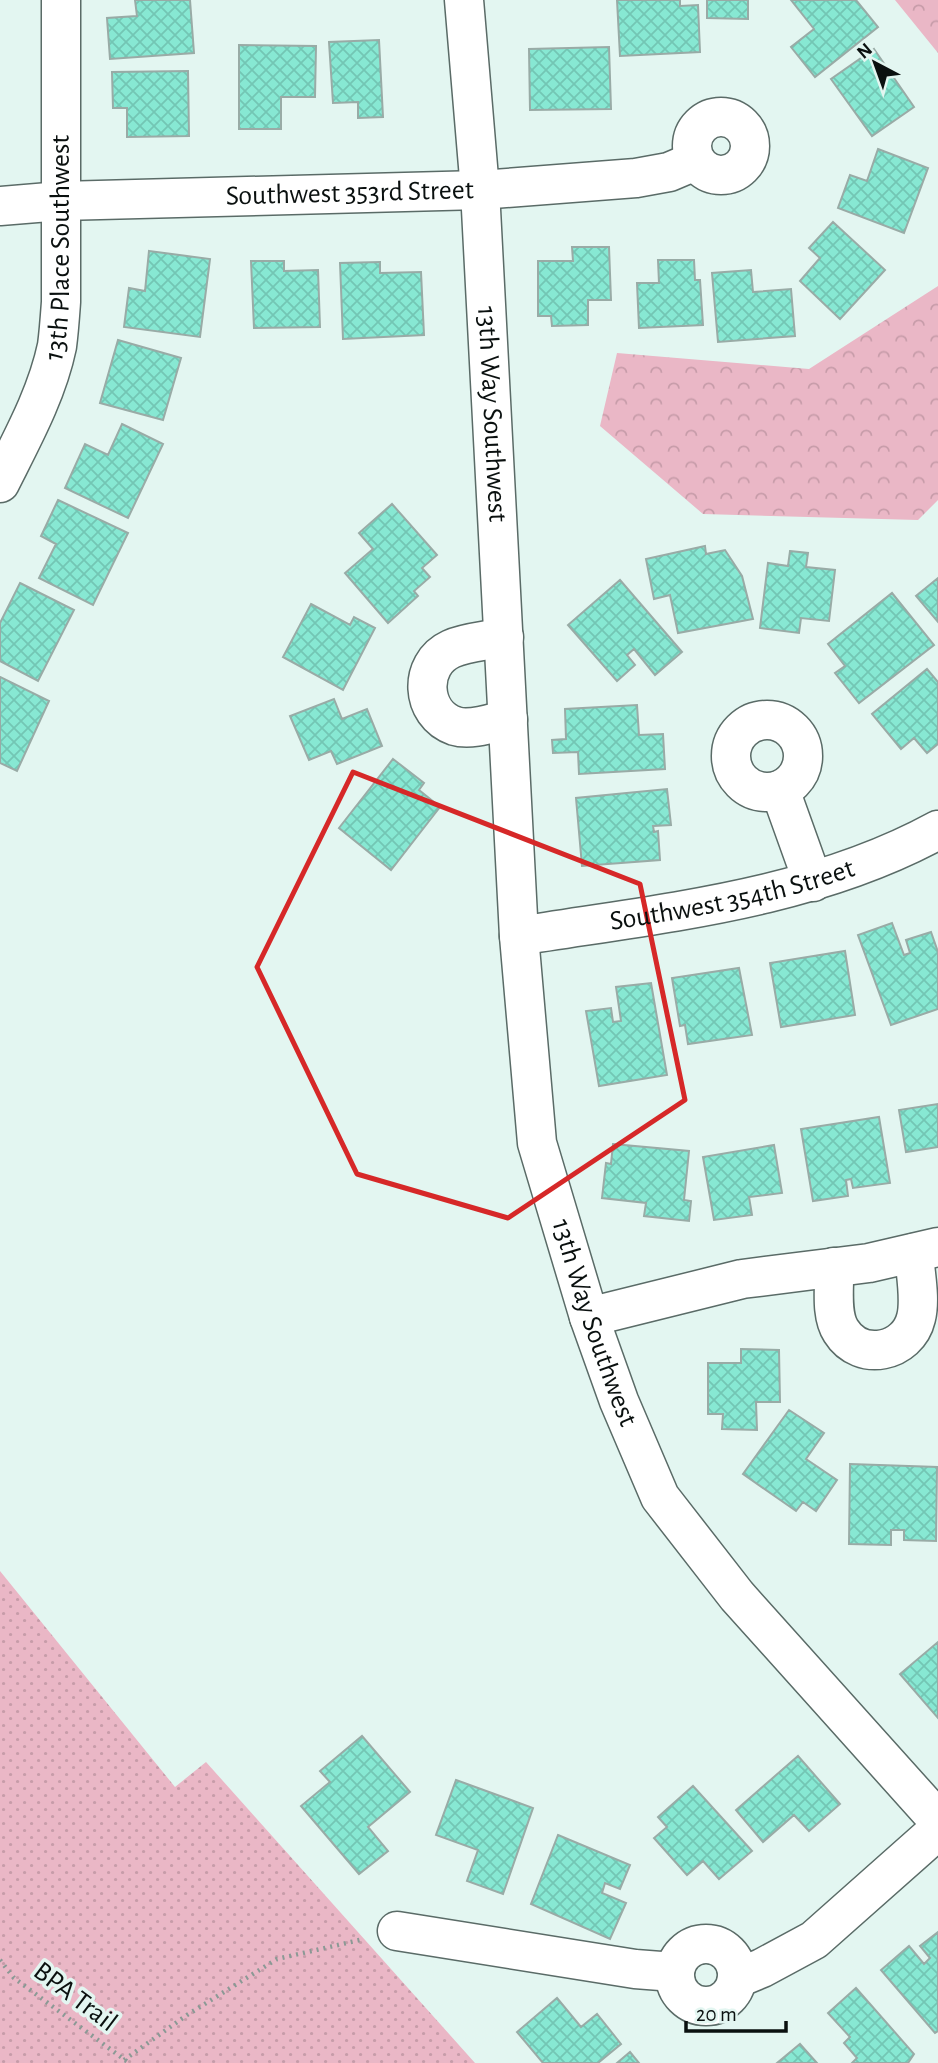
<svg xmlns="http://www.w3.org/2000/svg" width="938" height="2063" font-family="'Alegreya Sans',sans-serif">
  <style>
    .grass { fill: url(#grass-dots) }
    .forest { fill: url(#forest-crowns) }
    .building { fill: url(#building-cross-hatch); stroke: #99aba6; stroke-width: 2 }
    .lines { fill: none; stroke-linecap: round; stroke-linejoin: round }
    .minor-casing { stroke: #5a6b67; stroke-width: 41 }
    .path { stroke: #8b9995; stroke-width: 4.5; stroke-dasharray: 2 5; stroke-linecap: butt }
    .minor { stroke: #fff; stroke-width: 38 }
    .marked { fill: none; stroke: #d62828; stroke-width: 5; stroke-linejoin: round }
    .labels { text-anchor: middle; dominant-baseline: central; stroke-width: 7; stroke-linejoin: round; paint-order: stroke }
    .street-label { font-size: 28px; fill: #0a100f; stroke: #e3f6f1 }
  </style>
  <defs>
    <pattern id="grass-dots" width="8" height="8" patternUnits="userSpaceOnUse" patternTransform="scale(1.75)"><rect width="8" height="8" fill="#eab7c6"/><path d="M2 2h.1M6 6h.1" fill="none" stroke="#c79ca9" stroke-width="1.8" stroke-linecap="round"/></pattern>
    <pattern id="forest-crowns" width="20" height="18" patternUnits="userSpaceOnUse" patternTransform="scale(1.75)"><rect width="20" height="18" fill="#eab7c6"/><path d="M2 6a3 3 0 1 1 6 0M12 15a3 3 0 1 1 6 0" fill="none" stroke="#c79ca9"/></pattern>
    <pattern id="building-cross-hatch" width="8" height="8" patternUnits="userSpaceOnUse" patternTransform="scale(1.75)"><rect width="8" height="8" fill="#87e8d3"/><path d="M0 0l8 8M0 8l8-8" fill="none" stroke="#73c6b4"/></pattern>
  </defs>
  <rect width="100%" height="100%" fill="#e3f6f1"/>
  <path class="grass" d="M0,1571l175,216 31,-25 269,301h-475z"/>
  <path class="forest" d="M895,0h43v53z
    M938,286v214l-20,20 -215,-6 -103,-88 17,-73 192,16z"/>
  <path class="building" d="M135,0h55l4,53 -84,6 -3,-41 30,-2z
    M617,0h63v6l18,-1 2,47 -80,4z
    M707,0h41v19l-41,-1z
    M791,0h65l22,27 -63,50 -24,-30 23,-18z
    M379,40l4,77 -25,1v-16l-25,1 -4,-61z
    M239,45l77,1 -1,51h-34v32h-42z
    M609,47l2,62 -81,1 -1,-61z
    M874,49l40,58 -42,29 -41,-57z
    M188,71l1,65 -62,1v-29h-14l-1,-36z
    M878,149l50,19 -24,65 -66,-25 12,-33 17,6z
    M833,222l52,48 -45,49 -40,-38 20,-23 -11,-10z
    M572,247h37l2,53h-23v25l-36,1 -1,-10h-13v-55h35z
    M149,251l61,8 -10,78 -76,-10 5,-39 16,3z
    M658,260h36l1,20h5l3,45 -64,3 -2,-45h22z
    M251,261h33v10l34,-1 2,57 -66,1z
    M380,262v11l41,-1 3,63 -81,4 -3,-76z
    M751,270l2,22 38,-3 4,47 -77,6 -6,-69z
    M118,340l63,18 -18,62 -63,-17z
    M122,424l41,20 -35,74 -63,-30 20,-44 23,11z
    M58,500l70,33 -35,72 -54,-27 17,-34 -15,-8z
    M392,504l45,51 -15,13 8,9 -16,14 4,5 -30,27 -43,-50 28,-24 -14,-16z
    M705,546l1,8 19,-4 17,26 11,43 -75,14 -8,-38 -16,4 -8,-40z
    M790,551l18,2 -2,14 29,3 -6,51 -28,-3 -2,15 -39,-5 8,-65 20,3z
    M938,578v44l-22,-26z
    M620,580l62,72 -27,23 -21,-26 -7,6 8,10 -18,16 -49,-56z
    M20,583l54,27 -36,71 -38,-20v-38z
    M892,593l42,52 -75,58 -24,-30 10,-7 -17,-22z
    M311,604l39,21 4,-8 21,11 -32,62 -60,-33z
    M927,669l11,13v62l-11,9 -13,-15 -13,11 -29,-35z
    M0,677l49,24 -32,70 -17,-8z
    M334,699l8,20 25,-10 15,37 -45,18 -6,-13 -22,9 -19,-44z
    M637,705l2,30 24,-1 2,35 -86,5 -1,-22 -25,1 -1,-13 14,-1 -1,-30z
    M393,759l31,24 -5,7 21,17 -49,63 -52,-42z
    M667,789l4,36 -18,1 1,6 4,-1 2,29 -78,6 -6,-68z
    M892,923l12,32 6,-2 -4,-13 25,-8 7,20v57l-47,16 -33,-90z
    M845,951l10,64 -74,12 -11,-64z
    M739,968l13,67 -64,9 -3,-19 -5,1 -8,-48z
    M651,983l16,92 -68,11 -13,-75 25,-3 2,14 8,-1 -5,-34z
    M938,1104v43l-32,5 -7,-42z
    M879,1117l11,66 -37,5 -2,-9 -5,1 2,16 -35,5 -12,-72z
    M613,1144l76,7 -5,49 7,1 -2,20 -45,-5 2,-13 -44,-5 4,-35 5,1z
    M774,1145l8,48 -33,4 3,18 -38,5 -11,-63z
    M741,1349l38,1 1,52h-24l1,28 -35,-1 1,-15h-15v-51h33z
    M789,1410l35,23 -18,26 31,21 -21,31 -13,-9 -7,9 -53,-37z
    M850,1464l87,3 -1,74 -32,-1v-10h-13v15l-42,-1z
    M938,1642v76l-38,-44z
    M362,1736l48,56 -42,35 20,24 -29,23 -58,-68 29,-24 -10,-11z
    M798,1756l42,48 -31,27 -15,-16 -31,27 -27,-32z
    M456,1780l77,28 -30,86 -36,-13 11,-31 -42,-15z
    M693,1786l59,65 -33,28 -16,-18 -16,14 -33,-37 13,-11 -9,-10z
    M558,1835l72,30 -10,24 -15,-6 -3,10 24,10 -16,36 -79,-35z
    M938,1932v99l-3,2 -54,-63 28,-24 15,18 6,-6 -10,-12z
    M856,1988l58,66 -6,9h-56l5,-5 -13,-15 6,-6 -22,-24z
    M557,1998l24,29 16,-13 24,30 -23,19h-55l-26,-31z
    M800,2044l17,19h-40z
    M630,2052l9,11h-22z"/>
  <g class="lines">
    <defs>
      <g id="minor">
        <path id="s1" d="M464,0l16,190 39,746 18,207 52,174 30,84 41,96 77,99 201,224"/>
        <circle cx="721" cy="146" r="29"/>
        <path id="s2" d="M0,206l61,-5 419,-11 156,-12 33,-6 26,-11"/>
        <path id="s3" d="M0,483c22,-44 47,-89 57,-137 2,-15 3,-30 4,-44v-302"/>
        <path d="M504,637c-16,4 -38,5 -53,12 -33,15 -31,65 4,77 16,5 37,-3 53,-7"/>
        <circle cx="767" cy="756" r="36"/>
        <path d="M780,790l33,92"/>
        <path id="s4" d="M519,936c142,-23 291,-36 419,-106"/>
        <path d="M834,1267c1,19 -4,47 7,64 20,32 67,21 75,-13 5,-19 -1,-46 -2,-65"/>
        <path d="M589,1317l153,-38 127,-16 69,-16"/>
        <path d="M397,1931l238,38 39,3"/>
        <circle cx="706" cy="1975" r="31"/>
        <path d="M738,1978l24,-10 52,-28 124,-110"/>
      </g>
    </defs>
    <use href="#minor" class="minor-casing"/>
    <path class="path" d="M0,1960l14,18 115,85
      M124,2060l63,-45 90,-56 87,-20"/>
    <use href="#minor" class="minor"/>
  </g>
  <path class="marked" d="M353,772l287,112 45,216 -177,118 -151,-44 -100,-207z"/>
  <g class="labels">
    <g class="street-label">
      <text stroke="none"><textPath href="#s2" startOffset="350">Southwest 353rd Street</textPath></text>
      <text stroke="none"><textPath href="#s3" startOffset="247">13th Place Southwest</textPath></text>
      <text stroke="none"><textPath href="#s1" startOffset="415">13th Way Southwest</textPath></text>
      <text stroke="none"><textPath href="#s4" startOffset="217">Southwest 354th Street</textPath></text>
      <text stroke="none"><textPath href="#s1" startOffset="1334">13th Way Southwest</textPath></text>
      <text transform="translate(75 1997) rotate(37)">BPA Trail</text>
    </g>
  </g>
  <g transform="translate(875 63) rotate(319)" stroke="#e3f6f1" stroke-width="5" paint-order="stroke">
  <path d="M0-5L12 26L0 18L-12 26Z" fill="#0a100f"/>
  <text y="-10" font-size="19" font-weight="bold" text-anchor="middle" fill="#0a100f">N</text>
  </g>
  <path d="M686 2021v10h100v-10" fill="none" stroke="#0a100f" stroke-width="3.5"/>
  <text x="696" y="2021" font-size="21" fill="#0a100f" stroke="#e3f6f1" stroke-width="5" paint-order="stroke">20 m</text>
</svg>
